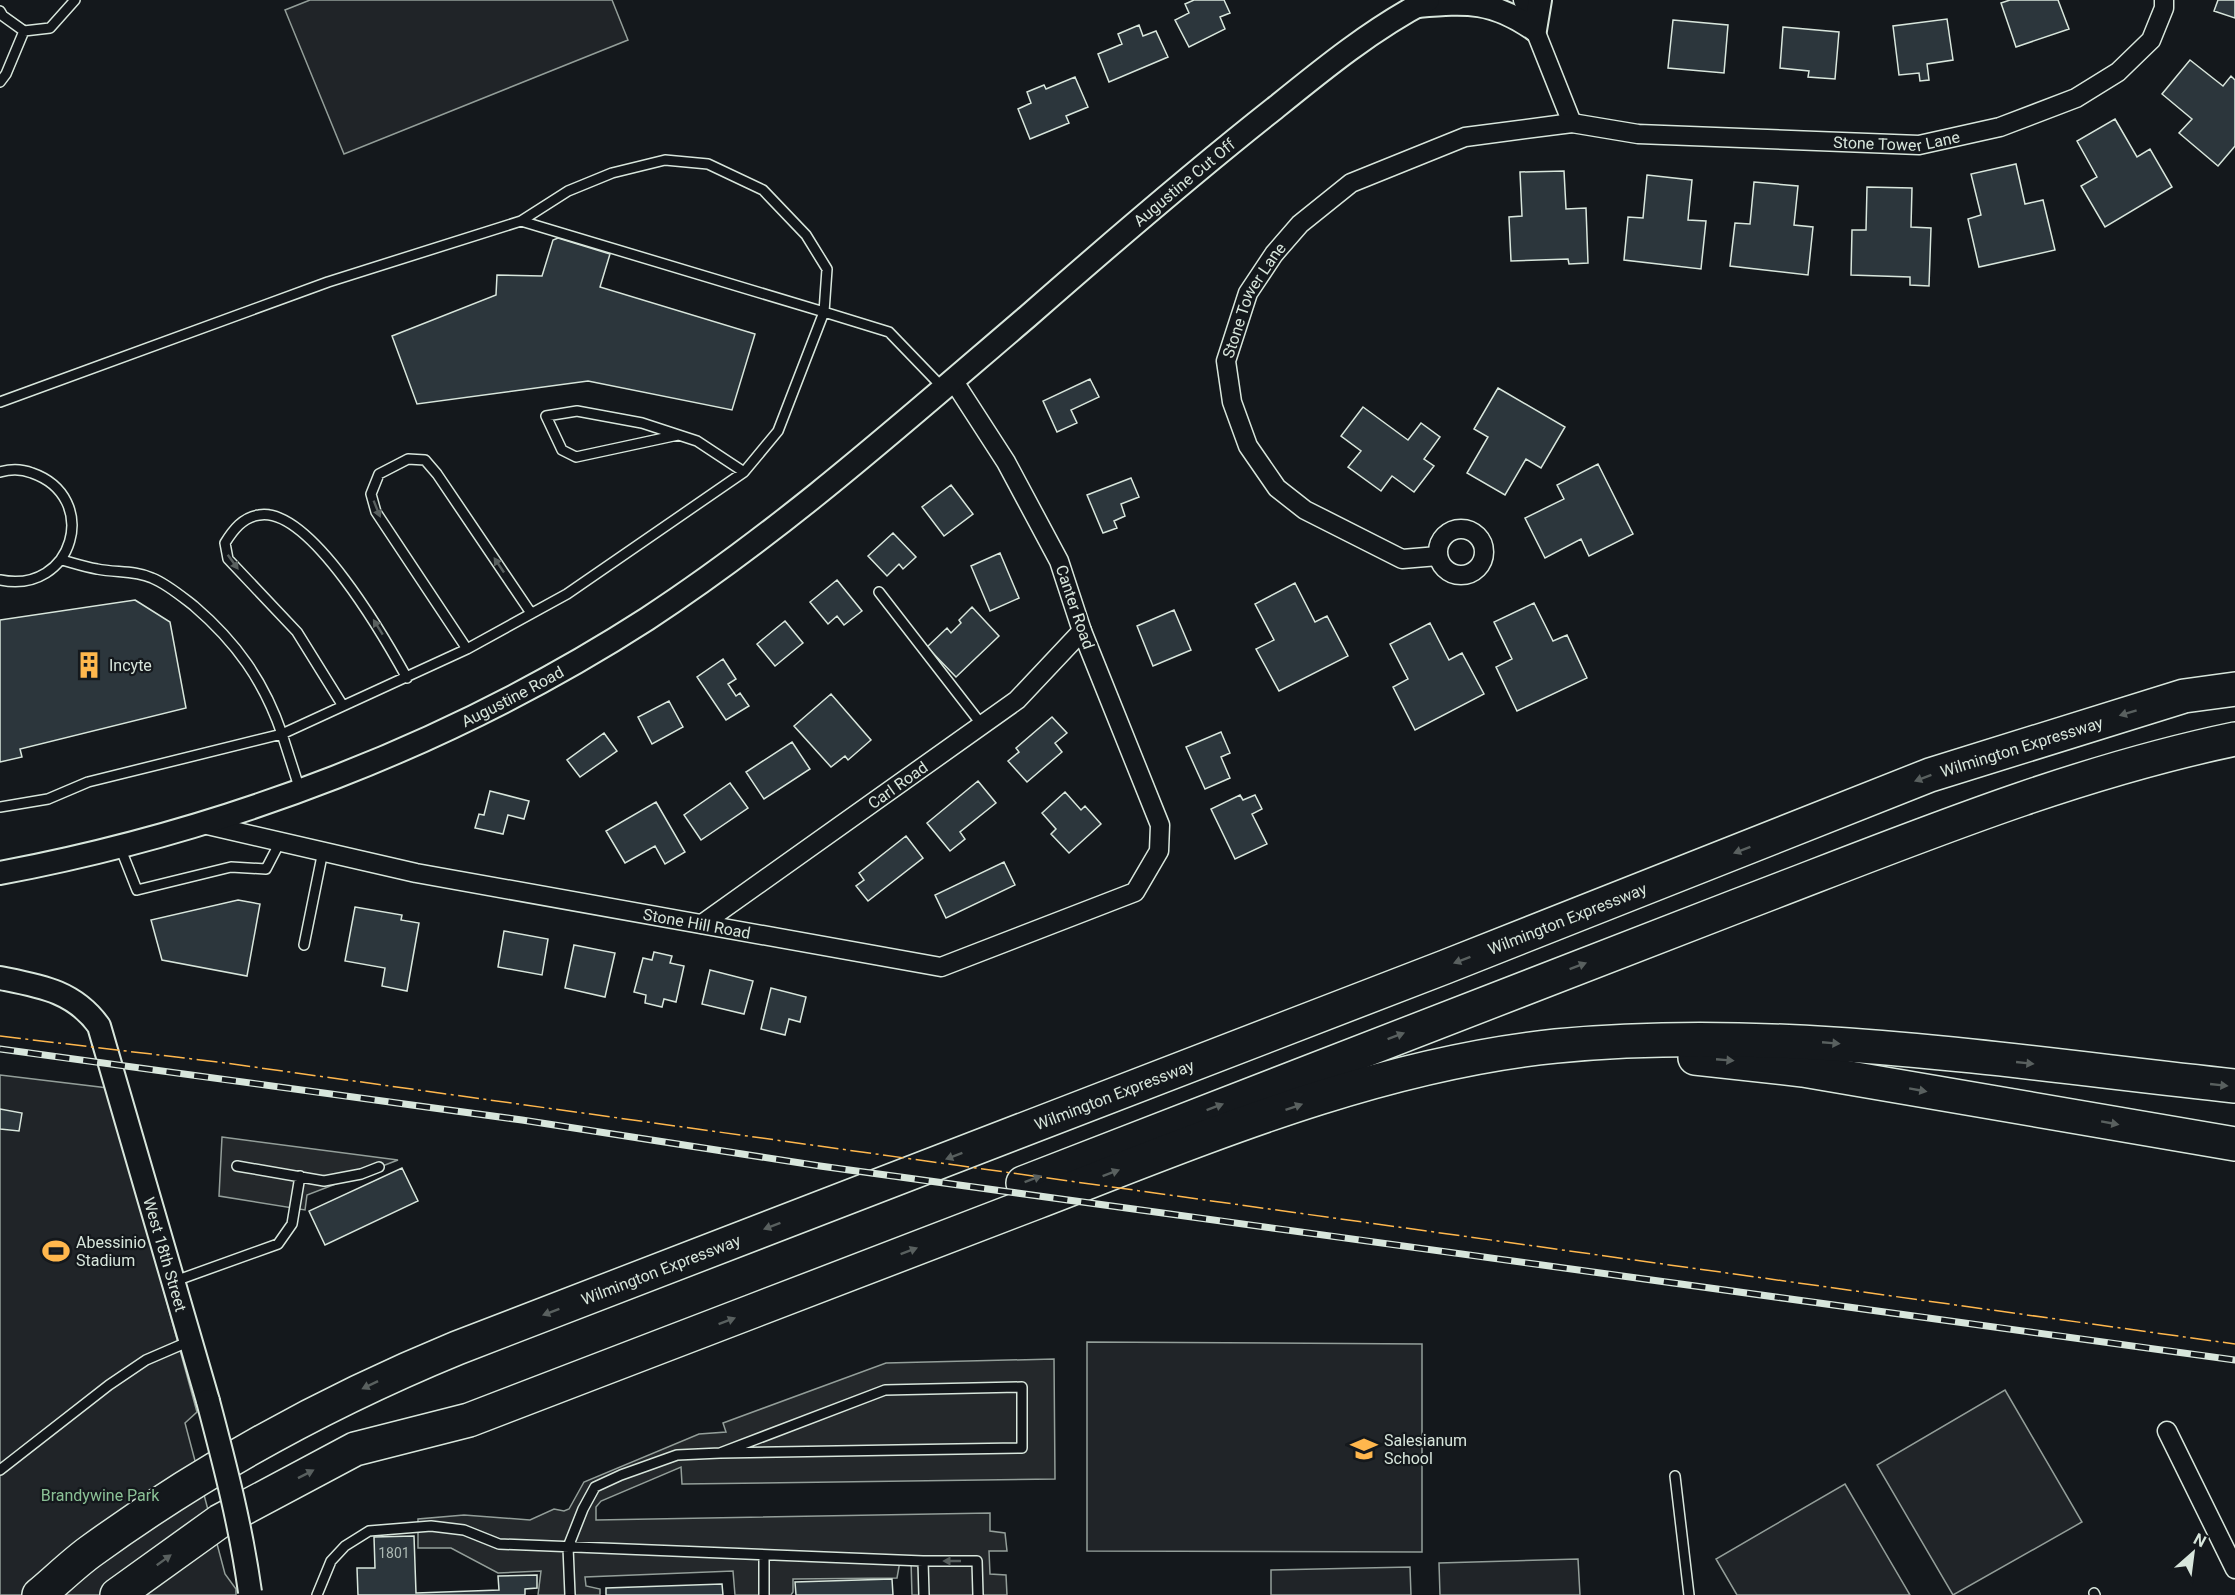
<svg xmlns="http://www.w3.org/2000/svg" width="2235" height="1595" font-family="Roboto,sans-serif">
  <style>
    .green { fill: #202428; stroke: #939e99; stroke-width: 1.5 }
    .parking { fill: #24282b; stroke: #939e99; stroke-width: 1.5 }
    .building { fill: #2c363c; stroke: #d8e6dc; stroke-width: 1.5 }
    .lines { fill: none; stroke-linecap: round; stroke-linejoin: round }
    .service-casing { stroke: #d8e6dc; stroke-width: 12 }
    .minor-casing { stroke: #d8e6dc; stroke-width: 21 }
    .tertiary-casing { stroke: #d8e6dc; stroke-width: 26 }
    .motorway-casing { stroke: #d8e6dc; stroke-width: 36 }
    .service { stroke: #14181c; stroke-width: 9 }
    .minor { stroke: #14181c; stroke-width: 18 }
    .tertiary { stroke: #14181c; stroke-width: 22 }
    .motorway { stroke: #14181c; stroke-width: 33 }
    .rail-casing { stroke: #d8e6dc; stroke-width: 7 }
    .rail { stroke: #14181c; stroke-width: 4.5; stroke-dasharray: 14; stroke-linecap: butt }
    .tertiary-bridge-casing { stroke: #d8e6dc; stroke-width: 26; stroke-linecap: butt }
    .tertiary-bridge { stroke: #14181c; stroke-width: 22 }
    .power { stroke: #ffb74d; stroke-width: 1.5; stroke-dasharray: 21 4.5 3 4.5; stroke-linecap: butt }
    .oneway { fill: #59605f }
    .labels { text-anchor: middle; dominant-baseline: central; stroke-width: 4.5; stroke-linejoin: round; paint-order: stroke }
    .number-label { font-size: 14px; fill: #adbab4 }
    .street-label { font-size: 16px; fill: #d8e6dc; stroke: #14181c }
    .poi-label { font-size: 16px; fill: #d8e6dc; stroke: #14181c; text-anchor: start }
    .park-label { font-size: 16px; fill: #8ac095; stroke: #14181c }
  </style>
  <rect width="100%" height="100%" fill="#14181c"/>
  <path class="green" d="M310,0h302l16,40 -284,114 -59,-144z
    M0,1075l108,13 89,324 -12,11 40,151 11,15v6h-236z
    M1087,1342l335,2v208l-335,-1z
    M2005,1390l77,132 -129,73 -76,-130z
    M1845,1484l65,111h-173l-21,-36z
    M1578,1559l2,36h-140l-1,-32z
    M1410,1567l1,28h-140v-25z"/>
  <path class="parking" d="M222,1137l176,23 -91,35 -2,15 -86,-14z
    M1054,1359l1,120 -373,5 -1,-17 -80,34 -5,6v13l394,-7v18l15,2 2,18h-18l1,23 16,1 1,20h-95l-1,-34h-11l-3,17 -104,1v13l-2,3h-56l-2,-24 -148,6 1,9 14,3v6h-62l3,-24 -43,2 -47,-25h-33v-29l46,-4 66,5 24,-11 10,2 5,-2 15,-27 115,-48 27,-2 -3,-9 163,-60z"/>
  <path class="building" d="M1194,0h30l6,13 -10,4 5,12 -36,18 -14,-27 14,-7 -4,-9z
    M2010,0h48l11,29 -53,18 -15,-44z
    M2218,0h17v18l-21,-7z
    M1947,19l6,41 -26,4 2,16 -9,1 -1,-8 -20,2 -6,-49z
    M1673,20l55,5 -4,48 -56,-5z
    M1139,25l4,11 13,-5 12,26 -59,25 -11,-28 24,-10 -4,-10z
    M1783,27l56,5 -4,47 -27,-2 1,-6 -29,-3z
    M2190,60l33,26 8,-10 4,4v66l-17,20 -39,-33 13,-14 -30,-25z
    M1075,77l13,30 -22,9 3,7 -39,16 -12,-30 13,-6 -4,-11 17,-7 2,4z
    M2115,119l22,38 13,-8 22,38 -67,40 -24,-41 16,-9 -20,-36z
    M2016,164l9,40 18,-4 12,50 -76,17 -11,-48 13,-4 -10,-41z
    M1564,171l2,38 20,-1 2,55 -19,1 -1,-5 -57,2 -2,-44 13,-1 -2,-44z
    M1647,175l45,5 -4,40 18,1 -5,48 -77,-9 4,-43 15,1z
    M1754,182l44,4 -4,39 19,2 -5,48 -78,-9 5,-43 15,1z
    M1867,187l45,1 -1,39 20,1 -2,58 -19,-1v-8l-59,-2 1,-45h14z
    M558,238l52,16 -10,33 155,47 -23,76 -144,-29 -171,23 -25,-68 104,-41 1,-20 45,1 11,-36z
    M1090,379l9,18 -28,13 6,13 -20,9 -14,-31z
    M1498,388l67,39 -24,41 -15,-9 -21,36 -38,-22 21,-36 -14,-8z
    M1363,407l45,33 13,-17 19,14 -16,22 10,7 -20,26 -22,-16 -11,15 -33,-24 13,-16 -20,-15z
    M1598,464l35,70 -44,22 -8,-17 -36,19 -20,-40 39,-19 -7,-14z
    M1131,478l8,19 -18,7 4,12 -11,5 3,7 -14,5 -16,-38z
    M951,485l22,29 -29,22 -22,-29z
    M893,533l23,24 -13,12 -4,-5 -12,12 -19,-20z
    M1000,553l19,45 -29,13 -19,-45z
    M837,580l25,31 -18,14 -7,-9 -9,8 -18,-22z
    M1295,583l20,39 12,-6 21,40 -69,35 -23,-42 18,-9 -19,-36z
    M135,600l35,22 16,86 -166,41 2,8 -22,5v-142z
    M1534,603l19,38 14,-6 20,43 -70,33 -21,-44 16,-8 -18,-37z
    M972,607l27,29 -43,41 -29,-30 20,-19 4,5 10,-10 -2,-3z
    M1174,610l17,40 -38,16 -16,-40z
    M785,621l18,22 -28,23 -18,-22z
    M1430,623l19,37 13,-7 22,41 -69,36 -22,-43 15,-8 -18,-35z
    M723,659l13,20 -8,5 8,12 4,-3 9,13 -23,14 -29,-43z
    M831,694l40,46 -23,20 -3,-4 -14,11 -37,-41z
    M669,701l14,26 -31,17 -14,-27z
    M1052,717l15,16 -12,10 7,9 -35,30 -19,-21 11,-9 -3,-4z
    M1221,732l9,21 -9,4 9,21 -25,11 -19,-42z
    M604,733l13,18 -37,26 -13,-17z
    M792,742l18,27 -46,30 -18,-27z
    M978,781l18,22 -36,29 5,7 -15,12 -23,-28z
    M730,783l18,25 -47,32 -17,-25z
    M490,791l39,10 -5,18 -16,-4 -5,19 -28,-6 4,-14 5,1z
    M1065,792l16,18 4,-4 16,18 -32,29 -18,-19 5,-5 -14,-16z
    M1240,795l3,5 12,-5 7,14 -10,5 15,30 -32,15 -24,-50z
    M656,802l29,50 -20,12 -10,-18 -30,17 -19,-32z
    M906,836l17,22 -55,43 -12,-15 8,-6 -5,-7z
    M1004,862l11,23 -69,33 -11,-23z
    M238,900l22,4 -13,72 -85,-16 -11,-40z
    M355,907l47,8 -1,5 18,3 -12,68 -25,-5 3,-18 -40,-7z
    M504,931l44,8 -6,36 -44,-8z
    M574,945l41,8 -10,44 -40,-9z
    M654,952l18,4 -2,7 14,3 -8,36 -12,-3 -2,8 -17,-4 1,-8 -12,-3 9,-34 9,2z
    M710,970l43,11 -9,33 -42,-10z
    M771,988l35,9 -6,25 -11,-3 -4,16 -24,-6z
    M0,1109l22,4 -3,18 -19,-2z
    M402,1168l16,33 -93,44 -16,-34z
    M414,1536l2,57 83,-3 -1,-14 39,-1v13l-12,1v6h-167l-1,-27h18l-1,-31z
    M892,1579l1,16h-97l-1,-13z
    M722,1584l1,11h-117v-7z"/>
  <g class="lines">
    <defs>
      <path id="service" d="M0,11l3,5 21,15 26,-3 25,-28
        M0,82l6,-8 18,-43
        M665,160l43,4 55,26 43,45 21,34 -3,43 -303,-91 47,-30 44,-18z
        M0,402l328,-120 193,-61
        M678,435l-102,22 -14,-7 -16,-34 31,-5 65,12 55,18 47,31
        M0,472c10,-3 22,-3 32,1 69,24 42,122 -32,107
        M879,592l103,133
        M467,649l-91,-137 -5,-18 8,-20 29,-15 17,1 12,14 94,139
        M343,706l-46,-74 -69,-73 -3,-16c8,-13 18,-26 34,-28 51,-9 127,125 148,163
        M300,790l-18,-56 185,-85 100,-55 177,-122 34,-41 46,-119 65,20 54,56
        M0,807l48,-8 40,-17 194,-48c-18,-53 -46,-92 -88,-128 -13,-10 -27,-22 -42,-28 -18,-8 -36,-5 -55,-9 -12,-2 -24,-6 -35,-9
        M120,847l17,43 94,-23 35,2 14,-27
        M304,945l19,-94
        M237,1166l87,15 37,-7 18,-7
        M175,1281l103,-37 14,-20 8,-48
        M0,1470l109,-85 37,-25 44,-19
        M1675,1476l14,119
        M2094,1593l1,2
        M317,1595l14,-34 14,-15 24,-15 62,-5 33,4 35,14 424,17
        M570,1595l-2,-48 15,-38 12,-22 26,-12 56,-20 43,-2 165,-63 137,-3v61l-302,5
        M764,1595v-40
        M924,1595l-1,-34h54l1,34"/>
      <g id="minor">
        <path d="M1523,0l49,123"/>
        <circle cx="1461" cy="552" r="23"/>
        <path id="s1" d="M1438,556l-36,3 -97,-49 -28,-22 -29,-42 -16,-44 -6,-41 22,-68 26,-39 26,-30 51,-41 114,-46 107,-14 66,11 281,11 81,-18 76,-29 42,-26 33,-32 13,-32v-8"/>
        <path id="s2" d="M203,824l213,49 525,94 194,-75 24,-41 1,-26 -78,-194 -23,-70 -53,-99 -53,-82"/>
        <path id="s3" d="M702,924l315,-224 65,-69"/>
        <path d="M2167,1431l68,138"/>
      </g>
      <g id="tertiary">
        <path d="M1417,6c51,-4 75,-6 118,24l5,-30"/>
        <path id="s4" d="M0,873c228,-43 451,-128 647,-254 136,-89 257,-197 380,-302 81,-71 163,-142 248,-209 48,-39 97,-79 153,-108"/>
        <path id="s5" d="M0,978c40,8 74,13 99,48l109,375"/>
      </g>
      <g id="motorway">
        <path d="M1695,1058l108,12 432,74"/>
        <path d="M1023,1183c237,-93 475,-186 714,-277 163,-62 326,-131 498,-167"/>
        <path id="s6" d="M39,1595c17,-14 34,-31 52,-44 113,-82 237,-150 366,-203l988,-381 485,-192 254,-79 51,-7"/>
        <path d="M117,1595l103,-74 135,-72 114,-29c189,-73 379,-145 568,-218 166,-64 340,-138 519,-156 227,-22 454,16 679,40"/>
      </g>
    </defs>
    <use href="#service" class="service-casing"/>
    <use href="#minor" class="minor-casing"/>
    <use href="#tertiary" class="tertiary-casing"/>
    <use href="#motorway" class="motorway-casing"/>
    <use href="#service" class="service"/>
    <use href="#minor" class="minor"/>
    <use href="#tertiary" class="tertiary"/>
    <use href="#motorway" class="motorway"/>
    <defs>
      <path id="rail" d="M0,1049l522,71 298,46 1415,194"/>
    </defs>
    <use href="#rail" class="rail-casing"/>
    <use href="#rail" class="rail"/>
    <defs>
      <path id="tertiary-bridge" d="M208,1401c17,64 33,126 42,191"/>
    </defs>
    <use href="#tertiary-bridge" class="tertiary-bridge-casing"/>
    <use href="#tertiary-bridge" class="tertiary-bridge"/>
    <path class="power" d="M0,1036l218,26 2017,282"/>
  </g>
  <defs><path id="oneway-solid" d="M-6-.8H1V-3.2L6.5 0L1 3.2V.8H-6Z" transform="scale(1.5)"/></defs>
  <g class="oneway">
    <use href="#oneway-solid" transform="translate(377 509) rotate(68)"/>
    <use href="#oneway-solid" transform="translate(233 562) rotate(54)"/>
    <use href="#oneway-solid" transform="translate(499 565) rotate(-124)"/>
    <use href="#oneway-solid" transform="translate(378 627) rotate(-122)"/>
    <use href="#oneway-solid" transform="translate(2128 713) rotate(163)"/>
    <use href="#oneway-solid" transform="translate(1923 778) rotate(159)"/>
    <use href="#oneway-solid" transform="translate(1742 850) rotate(159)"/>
    <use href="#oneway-solid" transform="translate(1462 960) rotate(159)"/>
    <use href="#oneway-solid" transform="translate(1578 966) rotate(-21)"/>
    <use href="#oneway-solid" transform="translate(1396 1036) rotate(-21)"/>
    <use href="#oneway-solid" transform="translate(1831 1043) rotate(5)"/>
    <use href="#oneway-solid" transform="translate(1725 1060) rotate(5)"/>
    <use href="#oneway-solid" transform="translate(2025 1063) rotate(6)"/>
    <use href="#oneway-solid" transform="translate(2219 1085) rotate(6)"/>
    <use href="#oneway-solid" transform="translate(1918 1090) rotate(10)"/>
    <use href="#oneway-solid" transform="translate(1215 1107) rotate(-21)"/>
    <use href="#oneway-solid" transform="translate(1294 1107) rotate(-19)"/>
    <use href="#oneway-solid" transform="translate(2110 1123) rotate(10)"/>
    <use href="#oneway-solid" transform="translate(954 1156) rotate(159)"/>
    <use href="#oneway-solid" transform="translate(1111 1173) rotate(-21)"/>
    <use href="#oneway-solid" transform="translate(1033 1179) rotate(-21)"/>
    <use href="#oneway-solid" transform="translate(772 1226) rotate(159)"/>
    <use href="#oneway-solid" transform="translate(909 1251) rotate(-21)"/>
    <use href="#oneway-solid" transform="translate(551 1312) rotate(159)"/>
    <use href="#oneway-solid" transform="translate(727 1321) rotate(-21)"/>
    <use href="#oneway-solid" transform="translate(370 1385) rotate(154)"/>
    <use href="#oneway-solid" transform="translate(306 1474) rotate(-27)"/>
    <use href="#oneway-solid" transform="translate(164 1560) rotate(-36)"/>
    <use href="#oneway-solid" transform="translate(952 1561) rotate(180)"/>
  </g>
  <defs>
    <symbol id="building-bare" viewBox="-9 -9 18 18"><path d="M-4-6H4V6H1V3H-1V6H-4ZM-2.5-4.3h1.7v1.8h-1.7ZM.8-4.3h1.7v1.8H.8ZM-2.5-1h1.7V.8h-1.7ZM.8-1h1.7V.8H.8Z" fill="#ffb74d" stroke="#14181c" stroke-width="2.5" paint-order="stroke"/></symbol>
    <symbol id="stadium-bare" viewBox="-9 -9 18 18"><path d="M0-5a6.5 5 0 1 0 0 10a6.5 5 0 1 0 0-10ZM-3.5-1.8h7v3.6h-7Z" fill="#ffb74d" stroke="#14181c" stroke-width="2.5" paint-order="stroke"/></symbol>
    <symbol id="school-bare" viewBox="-9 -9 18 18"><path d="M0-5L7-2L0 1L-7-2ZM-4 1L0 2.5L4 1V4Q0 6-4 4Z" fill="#ffb74d" stroke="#14181c" stroke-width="2.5" paint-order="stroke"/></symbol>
  </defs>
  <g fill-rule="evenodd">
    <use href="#building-bare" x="70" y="646" width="38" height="38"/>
    <use href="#stadium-bare" x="37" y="1232" width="38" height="38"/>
    <use href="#school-bare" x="1345" y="1430" width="38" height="38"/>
  </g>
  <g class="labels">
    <g class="number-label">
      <text x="394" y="1553">1801</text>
    </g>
    <g class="street-label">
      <text stroke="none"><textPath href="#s1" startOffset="1100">Stone Tower Lane</textPath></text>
      <text stroke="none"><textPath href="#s4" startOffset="1392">Augustine Cut Off</textPath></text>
      <text stroke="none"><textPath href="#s1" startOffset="387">Stone Tower Lane</textPath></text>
      <text transform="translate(1075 607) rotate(71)">Canter Road</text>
      <text stroke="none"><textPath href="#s4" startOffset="544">Augustine Road</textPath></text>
      <text stroke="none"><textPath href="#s6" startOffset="2164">Wilmington Expressway</textPath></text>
      <text stroke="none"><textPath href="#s3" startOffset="240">Carl Road</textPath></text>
      <text stroke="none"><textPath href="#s6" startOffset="1678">Wilmington Expressway</textPath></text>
      <text stroke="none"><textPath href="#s2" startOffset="504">Stone Hill Road</textPath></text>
      <text stroke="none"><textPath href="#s6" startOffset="1192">Wilmington Expressway</textPath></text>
      <text stroke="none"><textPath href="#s5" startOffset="351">West 18th Street</textPath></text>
      <text stroke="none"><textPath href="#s6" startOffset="706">Wilmington Expressway</textPath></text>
    </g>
    <g class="poi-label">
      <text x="109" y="665">Incyte</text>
      <text x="76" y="1242">Abessinio<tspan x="76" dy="18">Stadium</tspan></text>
      <text x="1384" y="1440">Salesianum<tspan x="1384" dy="18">School</tspan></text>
    </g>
    <g class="park-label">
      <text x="100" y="1495">Brandywine Park</text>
    </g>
  </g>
  <g transform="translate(2193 1553) rotate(28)" stroke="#14181c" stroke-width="4.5" paint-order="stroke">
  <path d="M0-4.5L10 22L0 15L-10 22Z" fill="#d8e6dc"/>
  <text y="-9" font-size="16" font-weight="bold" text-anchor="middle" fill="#d8e6dc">N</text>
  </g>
</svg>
